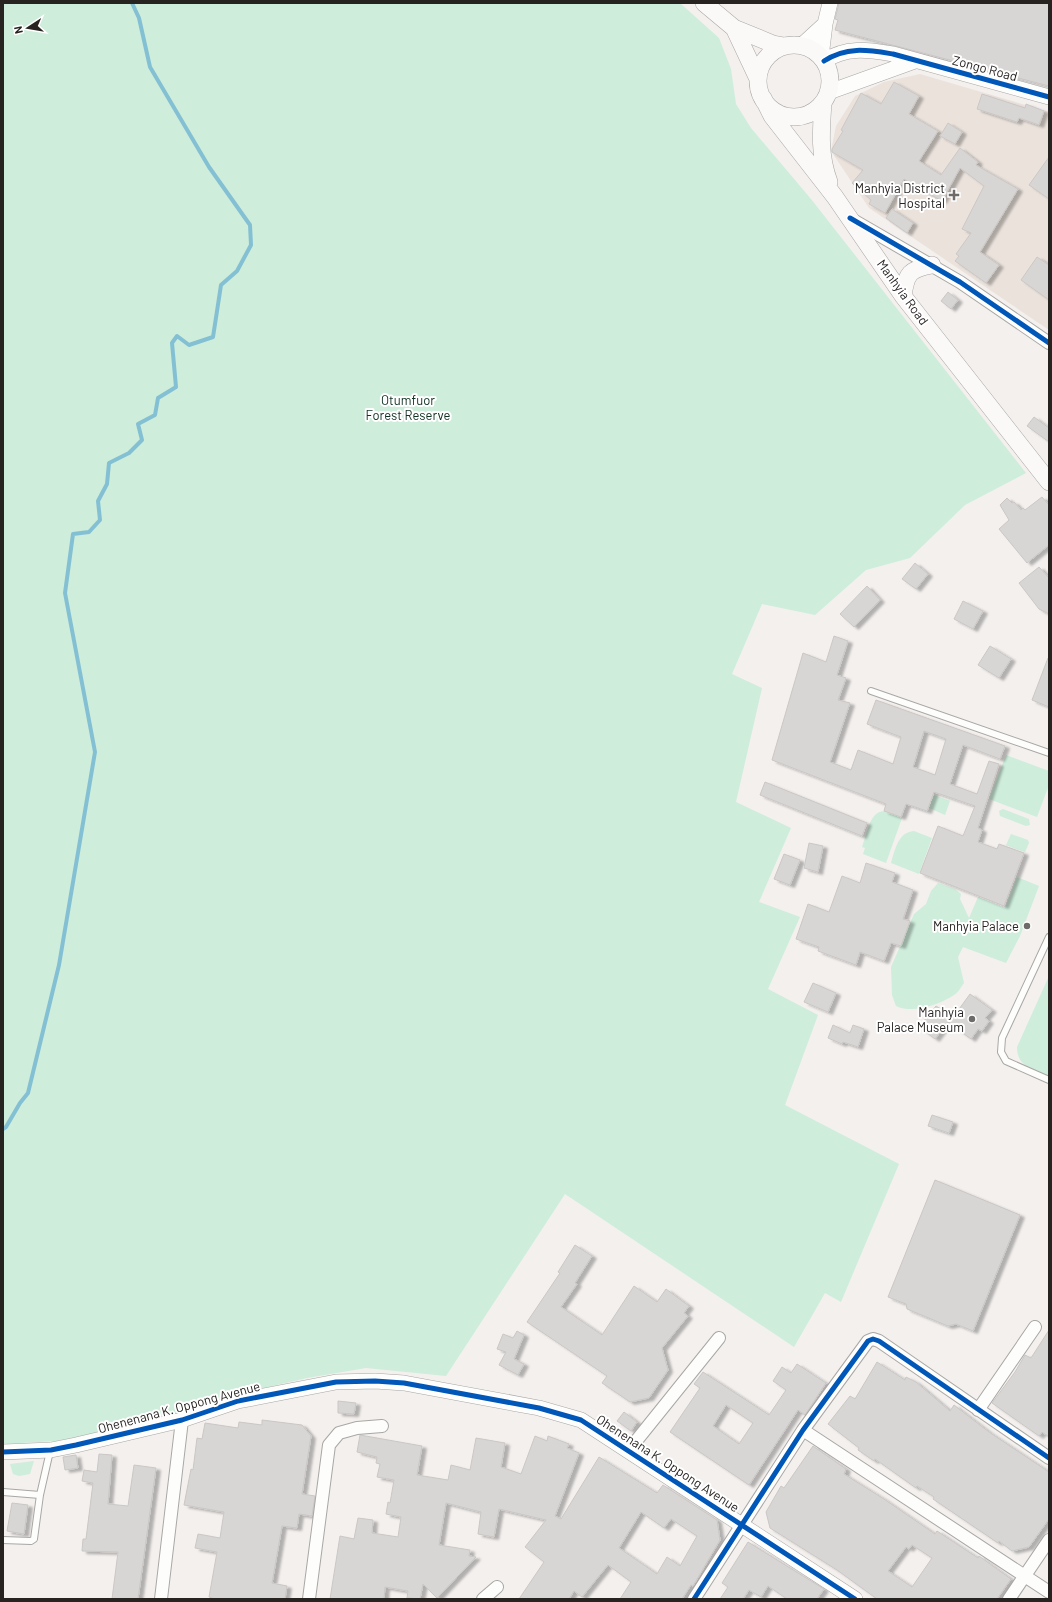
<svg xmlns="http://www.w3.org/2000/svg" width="1052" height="1602" font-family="Barlow,sans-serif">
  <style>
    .built { fill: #ebe2dc }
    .green { fill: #ceeddb }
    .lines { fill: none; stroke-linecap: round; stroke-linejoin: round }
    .stream { stroke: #84c0d3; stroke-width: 4 }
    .building { fill: #d8d6d4; stroke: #cac7c5; fill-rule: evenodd; filter: url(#shadow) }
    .service-casing { stroke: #a9a7a5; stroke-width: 8 }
    .minor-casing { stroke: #a9a7a5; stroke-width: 14 }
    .tertiary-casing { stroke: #a9a7a5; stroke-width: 16 }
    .secondary-casing { stroke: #a9a7a5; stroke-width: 18 }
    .service { stroke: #fdfdfc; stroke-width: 6 }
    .minor { stroke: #fdfdfc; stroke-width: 12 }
    .tertiary { stroke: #fdfdfc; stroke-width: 15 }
    .secondary { stroke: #fbf8f8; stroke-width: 17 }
    .cycleway-casing { stroke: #fff; stroke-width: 8 }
    .cycleway { stroke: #0057b8; stroke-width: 5 }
    .poi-dot { fill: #6e6b69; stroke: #fff; stroke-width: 1.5 }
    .labels { text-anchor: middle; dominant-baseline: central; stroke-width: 4; stroke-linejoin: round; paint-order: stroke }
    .street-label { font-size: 13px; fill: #262321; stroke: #fff }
    .poi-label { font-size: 13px; fill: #262321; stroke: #fff; text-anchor: end }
    .park-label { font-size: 13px; fill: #0f3122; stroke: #fff }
  </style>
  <defs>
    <filter id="shadow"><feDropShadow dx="4.5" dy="2.5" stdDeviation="1" flood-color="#0004"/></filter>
  </defs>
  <rect width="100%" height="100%" fill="#f3f0ee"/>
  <path class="built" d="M920,74l129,38v218l-180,-122 -38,-57 5,-25 19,-30 29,-14z"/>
  <path class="green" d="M3,3h677l39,35 12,31 5,35 15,24 60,71 215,274 -61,32 -55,53 -44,12 -51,45 -53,-11 -30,70 30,14 -26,114 55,26 -32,74 41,15 -32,72 50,26 -33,90 114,59 -58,138 -16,-9 -31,54 -229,-153 -119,182 -80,-8 -59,10 -96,22 -67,25 -88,16 -53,3z
    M1006,755l43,16v14l-12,32 -48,-18z
    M934,795l16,6 -5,14 -16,-7z
    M1003,809l26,10 1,6 -4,1 -26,-10 -1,-5z
    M884,811l18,7 -16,45 -23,-9 2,-6 -3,-1c5,-13 7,-35 22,-36z
    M914,831l18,7 -13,36 -28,-11c4,-13 7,-31 23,-32z
    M1011,834l17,6 1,3 -4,9 -19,-7z
    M1017,877l22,9 -19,50 -14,27 -43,-16 -5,10 6,26c-3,4 -6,10 -10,12 -15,10 -42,19 -58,11l-4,-11 -1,-28 23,-53 12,-10 5,-13 7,-8 17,6 6,5 -1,5 9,19 9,-21 27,11z
    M1049,976v100c-16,-7 -32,-9 -32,-29z
    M34,1461l-4,13 -11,2 -6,-2 -3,-10z"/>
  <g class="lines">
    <path class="stream" d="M3,1129l3,-2 14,-24 8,-10 31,-128 36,-213 -30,-159 8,-59 16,-2 11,-12 -2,-19 9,-17 2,-21 20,-10 13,-13 -4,-16 17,-9 3,-17 18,-11 -4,-44 5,-7 12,9 24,-8 8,-52 16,-14 14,-26 -1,-20 -41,-58 -59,-100 -11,-49 -7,-15"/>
  </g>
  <path class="building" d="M839,3h210v83l-214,-56 3,-10 -3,-1z
    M894,82l25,14 -10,18 29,17 -19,30 22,14 19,-27 18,14 -2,3 42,24 -38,63 19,13 -13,18 -31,-22 4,-5 -3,-2 15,-21 -9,-4 22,-43 -24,-18 -18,33 -38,-22 -19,34 -16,-9 2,-4 -19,-17 11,-13 -31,-18v-3l11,-18 -2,-1 20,-37 20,11z
    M982,94l43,14 1,-4 18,7 -5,14 -20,-7 -2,4 -40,-13z
    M948,123l14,9 -7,12 -15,-8z
    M1049,157v42l-20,-14z
    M892,209l21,14 -6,10 -21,-15z
    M1037,257l12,8v35l-28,-20z
    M948,292l10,8 -7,9 -10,-8z
    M1034,417l15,11v14l-22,-16z
    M1042,497l7,8v40l-22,18 -28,-34 10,-9 -9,-15 7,-7 5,5 2,-1 7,8 2,-2 2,2z
    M915,563l13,11 -12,15 -14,-10z
    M1039,567l10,11v36l-10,-5 -20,-26z
    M867,586l13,14 -26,27 -14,-13z
    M963,601l20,10 -10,18 -19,-10z
    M834,636l14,5 -11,34 9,3 -8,22 12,3 -20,59 21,8 7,-20 35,14 8,-27 -34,-13 9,-24 129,46 -5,13 -37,-14 -13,39 27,10 12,-33 10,3 -21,64 4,2 -4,12 19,7 2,-5 25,9 -20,53 -84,-33 18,-47 25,10 12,-30 -41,-14 -7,19 -21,-7 -5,13 -17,-6 2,-7 -114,-44 31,-107 23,9zM924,731l22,8 -11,36 -22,-8z
    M990,646l21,13 -12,19 -21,-13z
    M1048,658h1v49l-17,-7z
    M765,782l102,41 -5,13 -102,-41z
    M809,843l14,3 -5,26 -14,-4z
    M784,854l16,6 -10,25 -16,-6z
    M866,863l29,10 -3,9 21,8 -10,29 7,2 -9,25 -10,-3 -7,18 -24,-9 -4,13 -38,-14 1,-4 -23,-8 12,-35 21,8 13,-36 18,7z
    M813,983l23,10 -8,19 -24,-10z
    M970,994l22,16 -7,8 4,3 -7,10 -4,-2 -7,10 -22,-16z
    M936,1006l16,10 -17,23 -16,-12z
    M833,1025l17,8 3,-8 11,4 -6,18 -15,-5 -1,2 -14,-6z
    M932,1115l21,7 -4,11 -21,-7z
    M935,1180l85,35 -47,116 -17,-7 -8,2 -41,-17 -1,-5 -18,-7z
    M575,1245l17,11 -17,27 2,1 -16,23 41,28 32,-49 23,16 9,-13 23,17 -5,7 4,3 -26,32 6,22 -19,28 -19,4 -28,-19 5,-7 -80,-54 33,-49 -2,-1z
    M1049,1330v107l-7,-5 -3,4 -47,-33 23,-31 10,-17 6,3z
    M517,1331l7,4 -10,24 10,5 -6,11 -19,-10 7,-13 -9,-3 6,-15 10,4z
    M877,1362l28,18 1,-3 10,5 34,29 4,-6 35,27 60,40v47l-20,28 -17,4 -13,-10 -1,2 -65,-44 1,-2 -17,-11 -1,2 -41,-29 -1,2 -16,-11 1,-2 -31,-24 22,-28 5,3z
    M797,1364l29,19 -21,32 -7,-5 -49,75 -79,-53 30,-44 -6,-4 9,-12 66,43 17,-25 -13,-9 9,-14 9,6zM726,1405l27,18 -14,21 -26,-18z
    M338,1401l18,2 -2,11 -16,-1z
    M624,1412l13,10 -6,9 -14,-10z
    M262,1420l40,5 9,11 -9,58 13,2 -3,20 -13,-2 -2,14 -15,-2 -10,57 15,3 -2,13h-70l-6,-2 8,-45 -22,-4 3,-14 22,4 4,-26 -40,-7 7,-36 2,1 4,-32 5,1 3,-16 33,5 1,-6 23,3z
    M360,1435l62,11 -5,29 31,5 3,-15 19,5 6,-32 29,5 -4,24 20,7 14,-38 12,5 1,-5 21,8 -2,4 12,5 -24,63 6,3 38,-62 58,36 6,-8 54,35 3,20 -27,46 -2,-1 -9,14h-62l11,-17 -23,-17 -26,32 -8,-6 -5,8h-50l25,-37 -19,-15 21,-27 -47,-11 -5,28 -16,-3 3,-22 -35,-9 -7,42 31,5 -1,6 7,1 -39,41 -14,-14 -3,15 -13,-1 1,-7 -23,-4 -1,12h-54l10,-63 14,3 4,-21 15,2 -1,13 26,4 3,-20 -15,-3 2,-12 2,1 4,-23 -17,-3 3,-13 -4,-1 1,-6 -20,-5zM641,1512l23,16 7,-9 26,17 -17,30 -13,-9 -10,17 -38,-26z
    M813,1446l33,23 -2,5 40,25 51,35 2,-3 41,27 1,-2 32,23 -14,20h-120l-40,-29 -67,-42 -4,-16 15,-26 3,2zM912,1545l20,13 -20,29 -24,-16 18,-24 3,2z
    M99,1454l13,1 -4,49 20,2 6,-41 22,3 -18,131h-26l6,-47 -36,-1 1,-12h3l7,-56 -11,-2 2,-11 13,2z
    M76,1455l2,13 -13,2 -2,-13z
    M12,1503l16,2 -4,29 -17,-3z
    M748,1542l76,47 -7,10h-30l-19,-13 -7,11 -12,-7 -6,9h-23l8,-12 -6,-4z"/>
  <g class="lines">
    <defs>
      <path id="service" d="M871,691l178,62
        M1049,937l-47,101 -1,14 5,9 43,19
        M3,1492l37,3 10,-44
        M3,1540l28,1 3,-2 6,-44"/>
      <path id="minor" d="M853,220l107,62 89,61
        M978,1410l57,-83
        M803,1430l246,162
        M628,1451l91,-113
        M161,1599l21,-179
        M309,1599l20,-154 10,-12 18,-5 25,-2
        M483,1599l14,-12
        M694,1599l109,-169 65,-89 5,-2 6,2 170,117
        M1009,1599l40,-59"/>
      <path id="tertiary" d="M801,46l24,-22
        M821,57l4,-33 5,-21
        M824,61c23,-15 44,-11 69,-7l156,43
        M829,92l86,-31
        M3,1452l48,-2 25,-5 106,-25 56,-19 98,-19 39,-1 29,2 135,25 42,12 274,179"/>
      <path id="secondary" d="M704,3l30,25 24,51
        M734,28l39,16 11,2
        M758 81a36 36 0 1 1 72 0a36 36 0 1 1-72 0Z
        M763,98l9,18 63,81 68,99 146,186
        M823,103c-2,28 -4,52 6,79
        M903,296c3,-23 7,-27 29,-31"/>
    </defs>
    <use href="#service" class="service-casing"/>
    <use href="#minor" class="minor-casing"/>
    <use href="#tertiary" class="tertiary-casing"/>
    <use href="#secondary" class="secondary-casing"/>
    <use href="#service" class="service"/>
    <use href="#minor" class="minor"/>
    <use href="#tertiary" class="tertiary"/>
    <use href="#secondary" class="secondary"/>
    <defs>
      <path id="cycleway" d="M824,61c23,-15 44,-11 69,-7l156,43
        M850,218l110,64 89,61
        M3,1452l48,-2 25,-5 106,-25 56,-19 98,-19 39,-1 29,2 135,25 42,12 274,179
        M694,1599l109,-169 65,-89 5,-2 6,2 170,117"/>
    </defs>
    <use href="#cycleway" class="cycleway-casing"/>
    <use href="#cycleway" class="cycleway"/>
  </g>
  <g class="poi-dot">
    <path d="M952 189h4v4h4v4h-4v4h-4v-4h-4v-4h4z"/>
    <circle cx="1027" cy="926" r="4"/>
    <circle cx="972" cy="1019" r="4"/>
  </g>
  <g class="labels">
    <g class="street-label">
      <text transform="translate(985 68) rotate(15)">Zongo Road</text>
      <text transform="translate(903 292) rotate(54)">Manhyia Road</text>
      <text transform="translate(179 1407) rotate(-15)">Ohenenana K. Oppong Avenue</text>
      <text transform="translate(668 1463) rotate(33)">Ohenenana K. Oppong Avenue</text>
    </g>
    <g class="poi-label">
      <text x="945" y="188">Manhyia District<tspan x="945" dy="15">Hospital</tspan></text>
      <text x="1019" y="926">Manhyia Palace</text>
      <text x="964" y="1012">Manhyia<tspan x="964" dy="15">Palace Museum</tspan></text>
    </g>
    <g class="park-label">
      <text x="408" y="400">Otumfuor<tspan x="408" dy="15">Forest Reserve</tspan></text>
    </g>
  </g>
  <rect width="1052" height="1602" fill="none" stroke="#262321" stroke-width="8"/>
  <g transform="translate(28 28) rotate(258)" stroke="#ffffff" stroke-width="3" paint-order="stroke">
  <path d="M0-3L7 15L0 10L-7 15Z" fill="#262321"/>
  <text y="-6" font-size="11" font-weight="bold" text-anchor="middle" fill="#262321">N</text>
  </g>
</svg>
